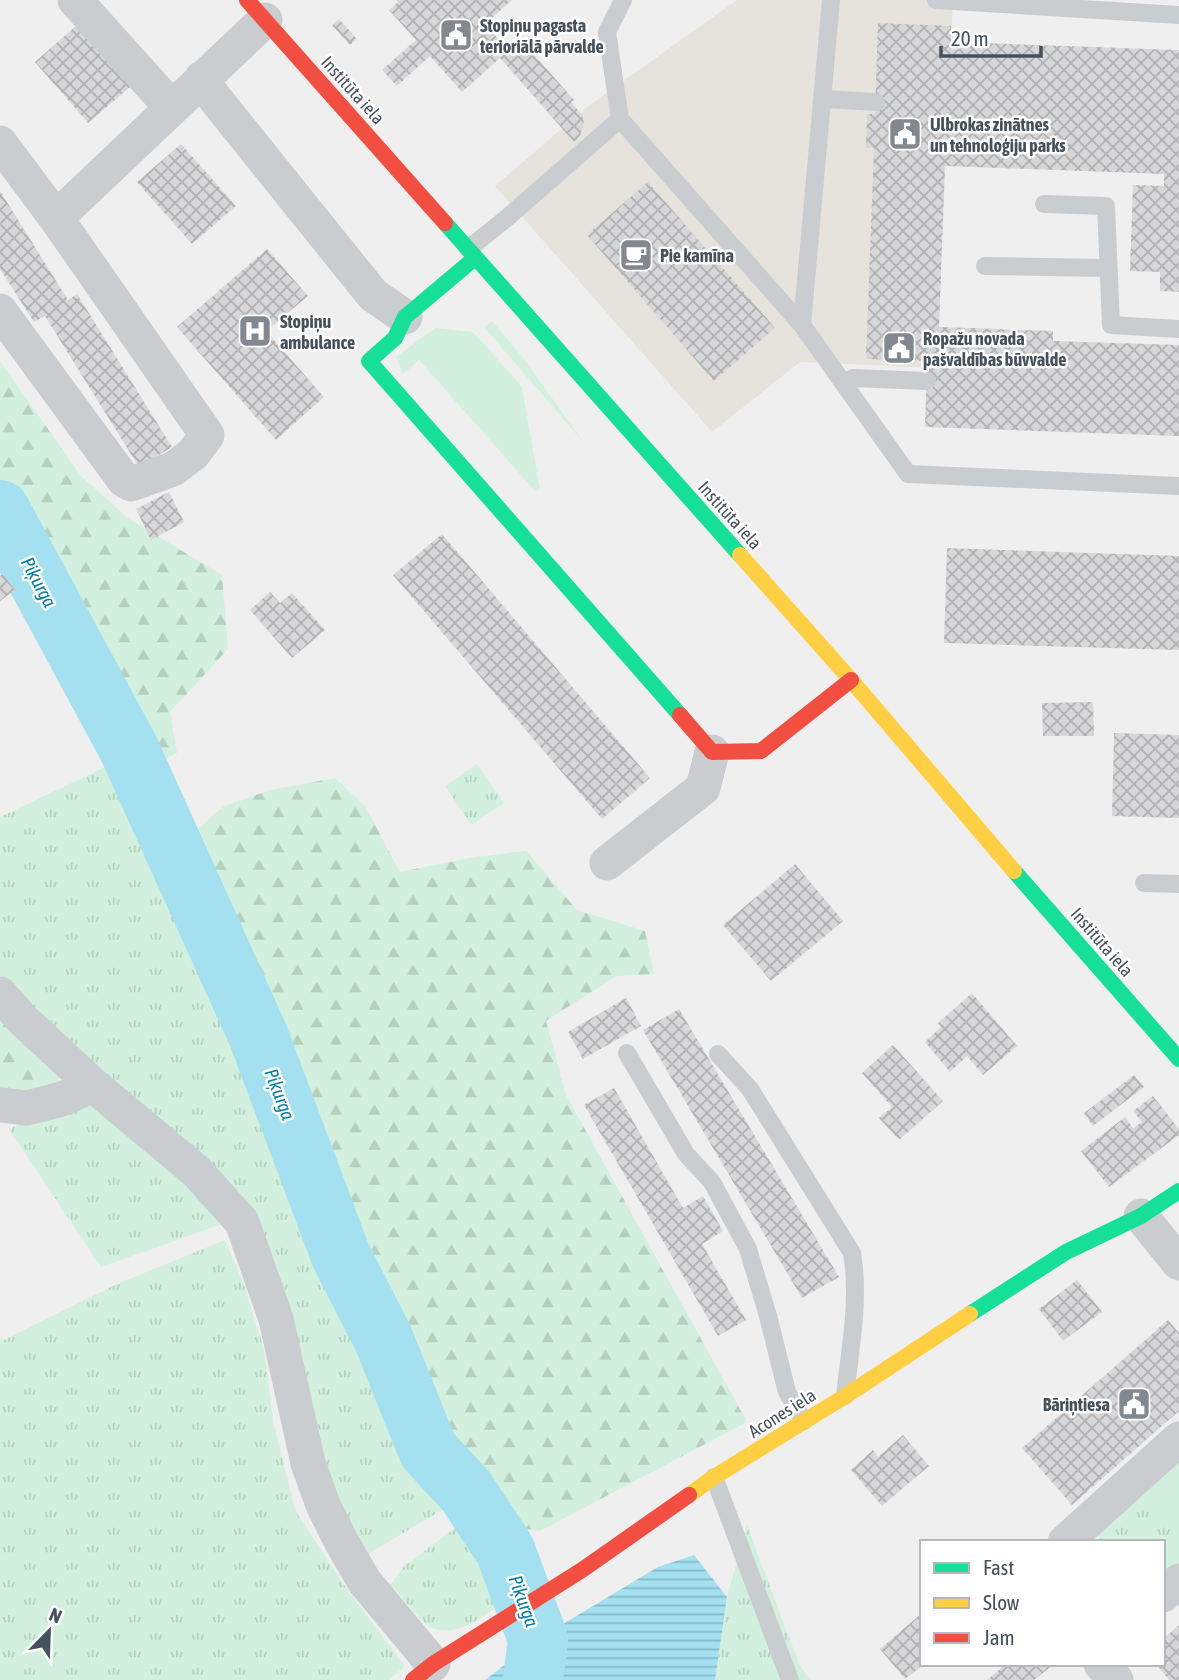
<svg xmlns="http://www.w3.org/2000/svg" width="1179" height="1680" font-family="'Asap Condensed',sans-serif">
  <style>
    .commercial { fill: #e5e3dc }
    .grass { fill: #d2f0dd }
    .forest { fill: url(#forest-firs) }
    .park { fill: url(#park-tufts) }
    .water { fill: url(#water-rules) }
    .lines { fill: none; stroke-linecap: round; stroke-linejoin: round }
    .river { stroke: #a4e0f0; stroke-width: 60 }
    .building { fill: url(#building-cross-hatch) }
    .lane { stroke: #cacdd0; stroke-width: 18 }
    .street { stroke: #cacdd0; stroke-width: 35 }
    .fast { stroke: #16e098; stroke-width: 16 }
    .slow { stroke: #ffcf43; stroke-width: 16 }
    .jam { stroke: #f24e42; stroke-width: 16 }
    .labels { text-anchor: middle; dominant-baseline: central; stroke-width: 5; stroke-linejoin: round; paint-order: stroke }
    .poi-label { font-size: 18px; font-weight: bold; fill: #45515c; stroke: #fff; text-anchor: start }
    .street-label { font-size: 18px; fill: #45515c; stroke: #fff }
    .water-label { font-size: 19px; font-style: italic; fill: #057fa0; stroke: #fff }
  </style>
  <defs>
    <pattern id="forest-firs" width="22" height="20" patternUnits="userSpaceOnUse" patternTransform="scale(1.75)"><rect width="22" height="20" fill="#d2f0dd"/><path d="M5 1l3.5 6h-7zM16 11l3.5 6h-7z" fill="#b6d0c0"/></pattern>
    <pattern id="park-tufts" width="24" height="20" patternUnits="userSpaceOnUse" patternTransform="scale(1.75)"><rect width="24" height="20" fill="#d2f0dd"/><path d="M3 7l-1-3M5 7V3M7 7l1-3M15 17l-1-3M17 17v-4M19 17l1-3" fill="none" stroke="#b6d0c0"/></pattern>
    <pattern id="water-rules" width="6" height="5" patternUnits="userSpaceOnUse" patternTransform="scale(1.75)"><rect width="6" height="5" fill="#a4e0f0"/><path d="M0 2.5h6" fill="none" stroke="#87b8c6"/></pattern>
    <pattern id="building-cross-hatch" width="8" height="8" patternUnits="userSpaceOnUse" patternTransform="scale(1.75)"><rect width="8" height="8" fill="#d7d7d9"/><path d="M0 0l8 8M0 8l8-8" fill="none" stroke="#b0b1b3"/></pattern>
  </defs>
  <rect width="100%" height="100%" fill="#f0efef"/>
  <path class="commercial" d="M737,0h216l-17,368 -136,-6 -88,70 -217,-246 92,-79z"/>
  <path class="grass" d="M492,321l33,39 59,83 -100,-116z
    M435,328l38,4 49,55 18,103 -4,2 -117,-132 -16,14 -7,-17z
    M1179,1455v107l-16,15v-35h-61l-8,-10z"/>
  <path class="forest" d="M0,361l81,115 48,43 93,56 6,74 -58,63 7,41 -29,15 -148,-277z
    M335,778l30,28 35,66 75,-15 51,-6 51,59 68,21 9,43 -38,2 -70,45 20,74 181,327 -207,109 -26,-4 -75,-94 -172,-416 -82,-177 39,-34 47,-16z
    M0,1021l60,56 -4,10 -24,7 -32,-2z"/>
  <path class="park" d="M124,758l62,173 54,122 50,135 91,201 25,68 46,47 -84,50 -25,-40 -16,-36 -53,-196 -274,-304v-161z
    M477,764l27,39 -33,22 -26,-39z
    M94,1100l80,70 48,54 -121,43 -92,-138 18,-8z
    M225,1240l19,45 20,64 10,76 21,85 49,75 61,81 -16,14h-389v-338l117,-58z
    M1152,1500l27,33v6l-16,12v-9h-46l-7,-8z
    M468,1518l27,38 15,41c-21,14 -49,42 -78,31 -8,-3 -33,-34 -41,-43l12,-18z
    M747,1525l52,139 11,16h-95l12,-83z"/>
  <path class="water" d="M694,1555l33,42 -12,83h-230l53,-41 120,-72z"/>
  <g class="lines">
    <path class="river" d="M0,510l129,239 129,286 83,221 42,82 45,112 38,41 39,59 33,89 -5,41"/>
  </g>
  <path class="building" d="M396,0h116l-27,24 24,27 12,-11 53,60 -3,2 11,13 2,8 -4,13 -6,6 -74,-84 -38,34 -32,-36 -33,30 -15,-16 34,-30 -27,-30 9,-8z
    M339,19l18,20 -7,6 -18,-20z
    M878,23l73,3v16l228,8v242l-19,-1v-19l-30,-1 3,-86 31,1v-12l-219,-8 -6,161 114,4v10l126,4v91l-254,-9 2,-66 -61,-2 8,-211h-8l1,-34h8z
    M77,25l53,62 -42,36 -53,-61z
    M181,144l55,62 -44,38 -55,-62z
    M648,182l127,146 -61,53 -127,-146z
    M0,191l68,109 9,-6 95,153 -33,20 -94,-151 -11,6 -34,-53z
    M267,249l41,47 -42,35 58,66 -48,43 -99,-113z
    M169,492l15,30 -33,18 -15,-31z
    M442,534l208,244 -48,41 -209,-244z
    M947,548l232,8v94l-235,-7z
    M3,574l12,16 -15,11v-25z
    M270,592l10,11 12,-10 33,37 -33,28 -42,-48z
    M1093,702l1,34h-51l-1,-33z
    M1114,733l65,2v83l-67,-2z
    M795,864l48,57 -72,60 -48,-56z
    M972,993l45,53 -34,29 -16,-19 -17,16 -25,-30 16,-15 -3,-4z
    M626,998l15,28 -58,33 -15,-27z
    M679,1009l160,268 -37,21 -159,-268z
    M893,1045l50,56 -44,39 -20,-22 13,-11 -30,-34z
    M1134,1075l10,12 -51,39 -9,-13z
    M614,1088l69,120 20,-12 20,35 -21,13 44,76 -28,16 -134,-231z
    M1153,1096l26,33v6l-70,52 -28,-36 44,-34 8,11 9,-6 -9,-11z
    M1077,1280l25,32 -39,29 -24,-32z
    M1168,1320l11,13v78l-107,94 -50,-57z
    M903,1435l26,31 -47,40 -31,-36 22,-20 5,7z
    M922,1613v53l-17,13 -25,-30z
    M1179,1625v55h-10l-13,-16h7v-25z
    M1006,1664h48l-20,16h-47z"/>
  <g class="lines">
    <path class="lane" d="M623,0l-16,32 13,87 182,206 106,149 271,12
      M936,0l243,15
      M823,99l53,3
      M1044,204l62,2 5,119 68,4
      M468,249l40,-32 112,-98
      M985,266l123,2
      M802,325l29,-325
      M844,383l9,-5 74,3
      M1144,883l35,1
      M627,1053l59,101 26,28 36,67 20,67 19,76 17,29
      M718,1054l32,35 102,164c8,48 -2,95 -7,143
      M714,1477l76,203"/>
    <path class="street" d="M75,0l97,108
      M202,78l11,18 160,199 32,22
      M0,143l56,75 151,217 -14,19 -20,15 -42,15 -7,-4 -124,-169
      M56,218l209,-198
      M607,863l96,-75 9,-36
      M0,994l23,26 70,65 103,86 46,51 34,97 32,144 15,42 18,36 23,40 69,83
      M0,1105l27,3 35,-9 31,-14
      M1141,1216l38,47
      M1065,1542l114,-103
      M1163,1595l16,-14
      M1101,1664l15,16"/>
    <path class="fast" d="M445,223l295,332
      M475,258l-70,59 -10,21 -26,23 311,354
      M1014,871l165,188
      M970,1314l96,-62 75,-36 38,-25"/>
    <path class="slow" d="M740,555l111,125 163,191
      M689,1495l25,-18 130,-80 126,-83"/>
    <path class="jam" d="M247,0l198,223
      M680,715l32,37 49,-1 90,-71
      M413,1680l20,-16 149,-94 107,-75"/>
  </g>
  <defs>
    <symbol id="civic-square" viewBox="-11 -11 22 22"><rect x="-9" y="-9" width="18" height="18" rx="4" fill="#81888f" stroke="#fff"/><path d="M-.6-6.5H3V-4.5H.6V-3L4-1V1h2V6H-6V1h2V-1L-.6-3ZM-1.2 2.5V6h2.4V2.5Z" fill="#fff"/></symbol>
    <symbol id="cafe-square" viewBox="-11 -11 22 22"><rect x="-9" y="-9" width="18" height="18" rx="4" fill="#81888f" stroke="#fff"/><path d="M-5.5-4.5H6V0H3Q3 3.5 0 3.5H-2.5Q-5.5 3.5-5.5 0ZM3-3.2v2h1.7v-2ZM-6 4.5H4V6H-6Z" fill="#fff"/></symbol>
    <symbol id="hospital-square" viewBox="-11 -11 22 22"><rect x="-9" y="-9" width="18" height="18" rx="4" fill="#81888f" stroke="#fff"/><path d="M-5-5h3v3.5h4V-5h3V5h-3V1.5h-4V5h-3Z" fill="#fff"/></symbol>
  </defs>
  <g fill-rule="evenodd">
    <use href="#civic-square" x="437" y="16" width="38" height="38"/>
    <use href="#civic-square" x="886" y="115" width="38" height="38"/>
    <use href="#cafe-square" x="617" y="236" width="38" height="38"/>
    <use href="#hospital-square" x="236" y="312" width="38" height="38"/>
    <use href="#civic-square" x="880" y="329" width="38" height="38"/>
    <use href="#civic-square" x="1115" y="1385" width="38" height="38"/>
  </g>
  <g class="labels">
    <g class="poi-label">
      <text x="480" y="25">Stopiņu pagasta<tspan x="480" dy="21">terioriālā pārvalde</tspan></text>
      <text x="930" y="124">Ulbrokas zinātnes<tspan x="930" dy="21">un tehnoloģiju parks</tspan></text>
      <text x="660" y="255">Pie kamīna</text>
      <text x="280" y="321">Stopiņu<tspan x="280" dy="21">ambulance</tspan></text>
      <text x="923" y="338">Ropažu novada<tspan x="923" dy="21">pašvaldības būvvalde</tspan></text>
      <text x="1110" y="1404" text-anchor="end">Bāriņtiesa</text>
    </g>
    <g class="street-label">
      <text transform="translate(353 90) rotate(48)">Institūta iela</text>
      <text transform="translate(730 515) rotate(48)">Institūta iela</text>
      <text transform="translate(1102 942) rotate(49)">Institūta iela</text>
      <text transform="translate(782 1413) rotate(-32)">Acones iela</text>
    </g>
    <g class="water-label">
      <text transform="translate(39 582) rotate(62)">Piķurga</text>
      <text transform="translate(280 1094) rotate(69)">Piķurga</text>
      <text transform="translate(524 1601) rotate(70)">Piķurga</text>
    </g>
  </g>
  <rect x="920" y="1540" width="245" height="126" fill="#ffffff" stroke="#b5b9be" stroke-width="2"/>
  <rect x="934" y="1563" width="35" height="10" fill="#16e098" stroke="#b5b9be" stroke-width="2"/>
  <text x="983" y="1575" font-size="21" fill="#45515c">Fast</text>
  <rect x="934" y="1598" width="35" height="10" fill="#ffcf43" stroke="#b5b9be" stroke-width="2"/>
  <text x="983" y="1610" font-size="21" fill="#45515c">Slow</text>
  <rect x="934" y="1633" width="35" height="10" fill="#f24e42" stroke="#b5b9be" stroke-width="2"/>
  <text x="983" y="1645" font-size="21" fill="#45515c">Jam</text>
  <g transform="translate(49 1631) rotate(23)" stroke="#ffffff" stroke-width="5" paint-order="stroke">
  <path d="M0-5L12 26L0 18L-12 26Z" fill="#45515c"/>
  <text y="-10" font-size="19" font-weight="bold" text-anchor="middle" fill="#45515c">N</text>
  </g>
  <path d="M941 46v10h100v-10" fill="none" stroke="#45515c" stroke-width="3.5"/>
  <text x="951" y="46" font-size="21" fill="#45515c" stroke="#ffffff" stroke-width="5" paint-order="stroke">20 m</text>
</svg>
